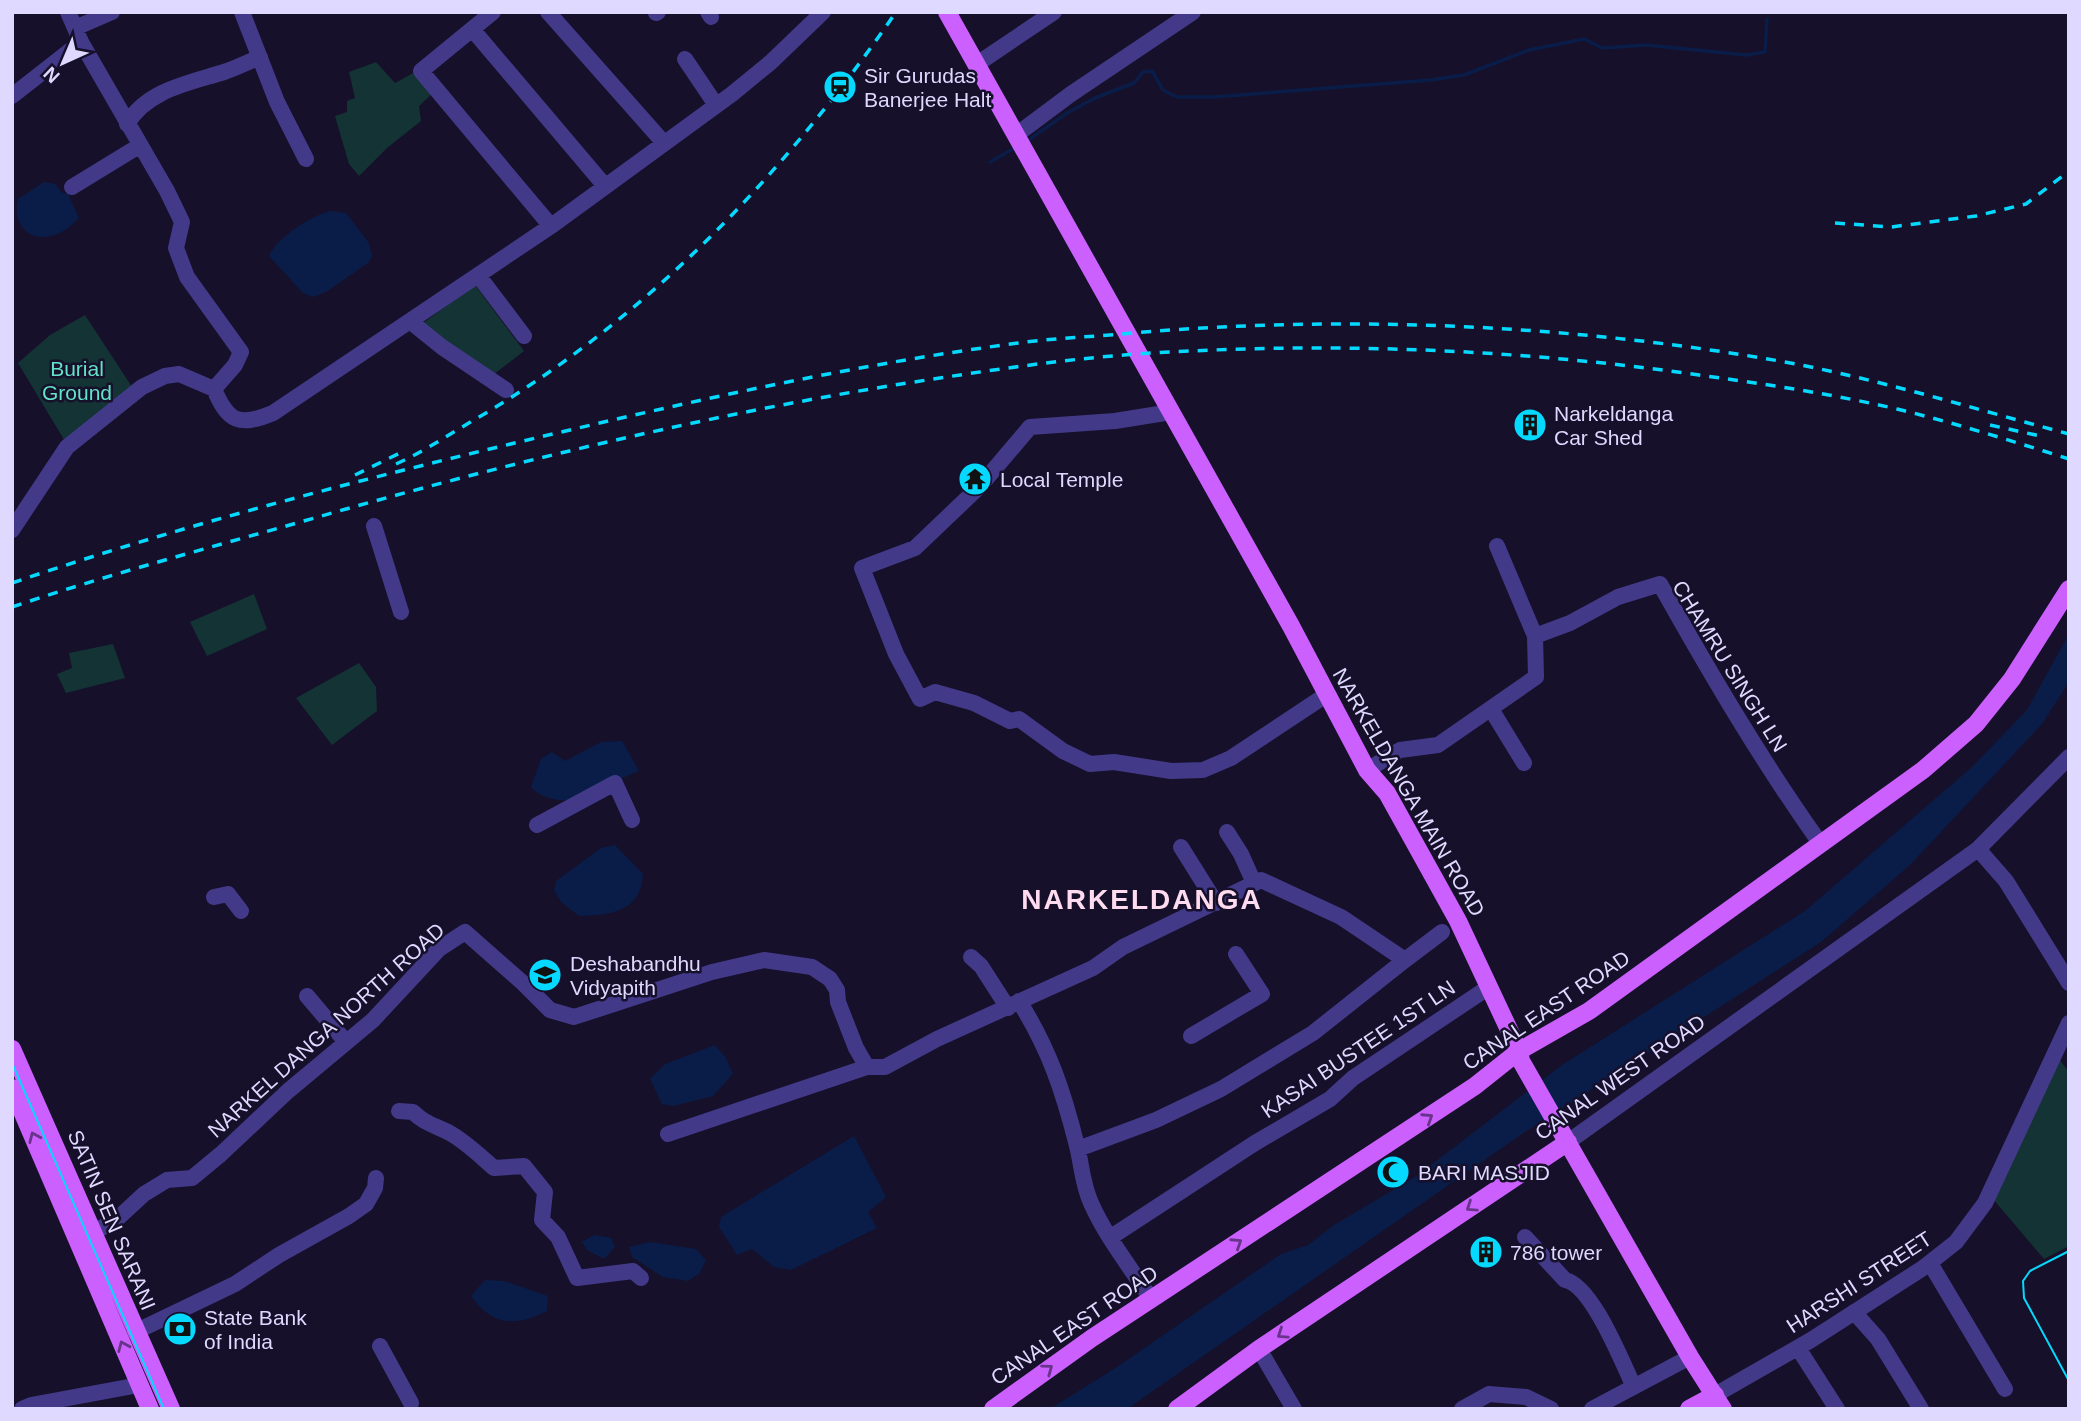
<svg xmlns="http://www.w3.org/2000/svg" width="2081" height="1421" font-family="Arial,sans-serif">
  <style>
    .green { fill: #133334 }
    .water { fill: #0a1d49 }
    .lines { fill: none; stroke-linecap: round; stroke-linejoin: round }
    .stream { stroke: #0a1d49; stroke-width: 3.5 }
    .minor { stroke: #423a89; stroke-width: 16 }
    .major { stroke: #cc60ff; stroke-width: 18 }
    .tram { stroke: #05d9ff; stroke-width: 2 }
    .rail { stroke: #05d9ff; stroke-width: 3.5; stroke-dasharray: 10 9; stroke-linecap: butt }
    .oneway { stroke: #68348a }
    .labels { text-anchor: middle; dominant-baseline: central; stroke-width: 5; stroke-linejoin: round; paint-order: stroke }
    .poi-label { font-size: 21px; fill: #dfd9ff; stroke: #16102a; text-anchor: start }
    .park-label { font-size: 21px; fill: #61e2c9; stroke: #16102a }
    .street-label { font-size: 21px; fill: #dfd9ff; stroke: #16102a }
    .district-label { font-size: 28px; font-weight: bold; letter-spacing: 2px; fill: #ffdbf0; stroke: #16102a }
  </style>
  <rect width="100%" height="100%" fill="#16102a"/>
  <path class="green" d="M376,62l19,21 20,-11 19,20 -15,14 2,15 -34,27 -28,28 -10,-12 -14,-48 12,-4v-11l8,-3 -6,-26z
    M475,285l49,66 -31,24 -74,-49z
    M85,315l49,75 -68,53 -48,-80 32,-28z
    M254,594l13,35 -60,27 -17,-34z
    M113,644l12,34 -59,15 -9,-19 15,-6 -3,-15z
    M359,663l17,24 1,24 -45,34 -36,-47z
    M2059,1059l10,13v174l-25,13 -51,-60z"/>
  <path class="water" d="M44,182l11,2 7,9 6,1 11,24c-8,8 -17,16 -28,18 -25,6 -39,-15 -33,-37z
    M331,211l15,2 23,30 3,14 -4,6 -42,29 -13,5 -10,-4 -34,-37c7,-18 43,-41 62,-45z
    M2069,634v48l-27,42 -132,141 -89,77 -302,194 -392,273h-77l67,-42 164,-113 27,-9 26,-20 81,-48 147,-112 243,-154 167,-144 55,-57z
    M622,741l17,30c-16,6 -59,28 -73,29 -11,1 -28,-4 -35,-13l10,-28 11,-7 13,9 36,-19z
    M615,845l28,29c-2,39 -34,41 -64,42l-18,-14 -7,-12 2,-9 45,-33z
    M715,1045l11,13 7,16 -20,22 -40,10 -11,-2 -12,-25 15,-15z
    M854,1136l32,61 -18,15 9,16 -86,42 -17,-3 -22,-18 -15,6 -18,-28 2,-10z
    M594,1235l17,3 4,9 -11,12 -17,-9 -5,-8z
    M650,1242l46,7 10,11 -6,13 -12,8 -25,-4 -31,-20 -3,-10z
    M485,1280l19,1 44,15 -1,15c-31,16 -55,15 -76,-15z"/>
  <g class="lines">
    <path class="stream" d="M1027,141l40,-28 28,-15 39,-15 9,-11 9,-1 11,19 14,7h37l217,-17 33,-5 65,-25 55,-11 18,9 44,-3 100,10 19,-3 2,-33
      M990,162l28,-16"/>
    <path class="minor" d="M68,12l13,30 86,149 15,31 -6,26 11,29 54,75 -6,13 -21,24c14,33 25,38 59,24l281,-189 178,-130 39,-32 52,-50
      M242,12l35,90 29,57
      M493,12l-72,59 129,154
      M548,12l116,131
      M708,12l3,5
      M656,13l2,-1
      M75,28l37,-16
      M472,29l133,157
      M685,59l31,46
      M977,64l77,-52
      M12,96l69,-54
      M127,124c20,-34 62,-41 97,-52 12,-4 24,-10 36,-15
      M1016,135l55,-41 122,-82
      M72,187l67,-41
      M478,275l46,61
      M411,322l31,25 64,43
      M1171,412l-56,9 -85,6 -50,59 -65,62 -53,20 34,86 24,45 15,-7 39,11 36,18 9,-2 44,32 27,13 24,-2 57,9 32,-1 28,-12 95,-63
      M374,526l27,86
      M12,530l55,-83 75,-60 23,-11 14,-2 35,15
      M1535,636l35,-13 48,-26 42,-13c50,89 101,176 160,259
      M1491,709l33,54
      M1367,770l33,-20 38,-5 98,-68 -1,-41 -38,-90
      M537,825l78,-42 17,37
      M1227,832l14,22 13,29
      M1181,847l35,56
      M1978,849l28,32 63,102
      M214,897l14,-3 13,17
      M971,957l10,9 27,42
      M307,996l39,46
      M1019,1001c30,48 44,89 58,145 5,20 5,37 14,57 15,34 40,65 60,96
      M1191,1036l71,-42 -26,-40
      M399,1111l14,1c11,11 21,13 35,20 17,9 31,23 46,36l30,-2 21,26 -3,28 16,17 19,41 56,-7 8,7
      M668,1134l199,-67
      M1568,1142l410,-293 91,-92
      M1078,1149l78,-29 65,-31 92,-56 92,-73
      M1111,1237l144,-94 75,-44 23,-21 136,-91
      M1525,1237l40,43c27,5 57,82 69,107
      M82,1239l35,-20 27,-25 23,-14 25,-2 29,-24 67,-63 85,-71 66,-71 26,-17 58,51 27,27 24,7 138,-45 52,-12 48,7 18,12 7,11 1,12 18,46 11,19h18l52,-28 156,-71 30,-21 138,-67 80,37 64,43 37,-28
      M1930,1263l75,126
      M1854,1312l24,27 43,70
      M135,1332l100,-48 44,-29 70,-39 17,-12 9,-16 1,-10
      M380,1346l31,57
      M1798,1348l39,61
      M1259,1349l35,60
      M1715,1395l96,-55 112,-72 33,-26 29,-39 84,-180
      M22,1409l9,-4 108,-20
      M1462,1409l27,-15 37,3 25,12
      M1592,1409l98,-52"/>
    <path class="major" d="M947,12l344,614 76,144 20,23 71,128 61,130 2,10 169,296 33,52
      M12,1049l159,360
      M12,1088l138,321
      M993,1409l99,-71 383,-252 44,-35 70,-40 334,-241 53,-46 36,-45 57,-90
      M1177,1409l82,-60 309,-207
      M1689,1409l26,-14"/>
    <path class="tram" d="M12,1063l152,346
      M2069,1251l-39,20 -7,10 1,17 45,83"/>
    <path class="rail" d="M1835,223l56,4 85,-11 50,-12 43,-33
      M1990,425l55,12
      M396,464c27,-12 52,-29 78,-44 172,-100 310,-245 422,-408
      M355,475l47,-23
      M12,583c173,-59 351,-104 528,-146 161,-38 322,-74 486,-95 32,-4 63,-5 95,-8 212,-19 430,-11 641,24 104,17 205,49 307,76
      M12,607c110,-37 223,-66 334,-98 183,-51 368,-95 555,-125 84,-13 167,-26 251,-31 184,-11 365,-4 547,22 66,9 133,19 198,34 58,14 115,32 172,50"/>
  </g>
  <defs><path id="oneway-chevron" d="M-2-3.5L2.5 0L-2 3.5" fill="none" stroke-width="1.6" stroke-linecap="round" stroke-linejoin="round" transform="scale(1.75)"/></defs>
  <g class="oneway">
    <use href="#oneway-chevron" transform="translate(1428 1118) rotate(-33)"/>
    <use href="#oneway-chevron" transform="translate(34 1137) rotate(-114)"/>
    <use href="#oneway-chevron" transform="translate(1471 1207) rotate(146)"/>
    <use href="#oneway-chevron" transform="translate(1237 1243) rotate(-33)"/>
    <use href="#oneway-chevron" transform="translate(1282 1334) rotate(146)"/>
    <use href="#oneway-chevron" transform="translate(123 1346) rotate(-113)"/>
    <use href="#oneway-chevron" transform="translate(1048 1369) rotate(-36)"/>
  </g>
  <defs>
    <symbol id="station-disc" viewBox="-11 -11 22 22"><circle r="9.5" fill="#05d9ff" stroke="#16102a"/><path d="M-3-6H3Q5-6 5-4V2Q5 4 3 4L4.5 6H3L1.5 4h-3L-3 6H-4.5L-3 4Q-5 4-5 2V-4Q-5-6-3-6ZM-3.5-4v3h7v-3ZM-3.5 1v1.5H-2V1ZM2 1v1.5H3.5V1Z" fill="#111"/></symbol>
    <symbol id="building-disc" viewBox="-11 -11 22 22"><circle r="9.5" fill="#05d9ff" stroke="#16102a"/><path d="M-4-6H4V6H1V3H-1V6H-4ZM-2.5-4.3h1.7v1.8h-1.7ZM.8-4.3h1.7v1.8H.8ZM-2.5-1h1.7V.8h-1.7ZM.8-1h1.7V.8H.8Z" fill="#111"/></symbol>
    <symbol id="temple-disc" viewBox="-11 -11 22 22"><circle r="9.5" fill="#05d9ff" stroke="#16102a"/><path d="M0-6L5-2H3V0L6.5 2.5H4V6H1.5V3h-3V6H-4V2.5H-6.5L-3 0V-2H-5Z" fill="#111"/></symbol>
    <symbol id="school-disc" viewBox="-11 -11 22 22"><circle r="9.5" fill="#05d9ff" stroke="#16102a"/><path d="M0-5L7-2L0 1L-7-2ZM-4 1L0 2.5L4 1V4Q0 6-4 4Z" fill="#111"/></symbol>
    <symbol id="mosque-disc" viewBox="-11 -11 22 22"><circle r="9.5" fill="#05d9ff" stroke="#16102a"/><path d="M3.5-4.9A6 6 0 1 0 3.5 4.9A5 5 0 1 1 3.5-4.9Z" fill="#111"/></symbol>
    <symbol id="bank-disc" viewBox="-11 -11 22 22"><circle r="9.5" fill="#05d9ff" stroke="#16102a"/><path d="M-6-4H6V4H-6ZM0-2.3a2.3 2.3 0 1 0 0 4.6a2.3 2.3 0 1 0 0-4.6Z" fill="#111"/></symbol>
  </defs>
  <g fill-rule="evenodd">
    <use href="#station-disc" x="821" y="68" width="38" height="38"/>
    <use href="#building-disc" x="1511" y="406" width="38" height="38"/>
    <use href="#temple-disc" x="956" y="460" width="38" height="38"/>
    <use href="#school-disc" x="526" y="956" width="38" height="38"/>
    <use href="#mosque-disc" x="1374" y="1153" width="38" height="38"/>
    <use href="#building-disc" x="1467" y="1233" width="38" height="38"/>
    <use href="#bank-disc" x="161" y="1310" width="38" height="38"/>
  </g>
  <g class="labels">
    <g class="poi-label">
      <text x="864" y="75">Sir Gurudas<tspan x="864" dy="24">Banerjee Halt</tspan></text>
      <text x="1554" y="413">Narkeldanga<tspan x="1554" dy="24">Car Shed</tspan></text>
      <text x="1000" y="479">Local Temple</text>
      <text x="570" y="963">Deshabandhu<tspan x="570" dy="24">Vidyapith</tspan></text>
      <text x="1418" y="1172">BARI MASJID</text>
      <text x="1510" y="1252">786 tower</text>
      <text x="204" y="1317">State Bank<tspan x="204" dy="24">of India</tspan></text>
    </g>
    <g class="park-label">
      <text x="77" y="368">Burial<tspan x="77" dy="24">Ground</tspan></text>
    </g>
    <g class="street-label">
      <text transform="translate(1730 666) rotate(58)">CHAMRU SINGH LN</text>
      <text transform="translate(1409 792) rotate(60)">NARKELDANGA MAIN ROAD</text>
      <text transform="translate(1546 1010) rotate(-34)">CANAL EAST ROAD</text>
      <text transform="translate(326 1030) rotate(-42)">NARKEL DANGA NORTH ROAD</text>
      <text transform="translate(1358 1049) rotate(-34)">KASAI BUSTEE 1ST LN</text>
      <text transform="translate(1620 1077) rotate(-35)">CANAL WEST ROAD</text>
      <text transform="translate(112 1220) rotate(67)">SATIN SEN SARANI</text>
      <text transform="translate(1859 1282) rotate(-33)">HARSHI STREET</text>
      <text transform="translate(1074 1325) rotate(-34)">CANAL EAST ROAD</text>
    </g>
    <g class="district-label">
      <text x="1142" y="899">NARKELDANGA</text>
    </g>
  </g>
  <rect width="2081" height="1421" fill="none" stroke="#dfd9ff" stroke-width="28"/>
  <g transform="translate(63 63) rotate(224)" stroke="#16102a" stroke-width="5" paint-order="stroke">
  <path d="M0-5L12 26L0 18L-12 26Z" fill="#dfd9ff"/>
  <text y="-10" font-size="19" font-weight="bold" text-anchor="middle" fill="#dfd9ff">N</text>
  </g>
</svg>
